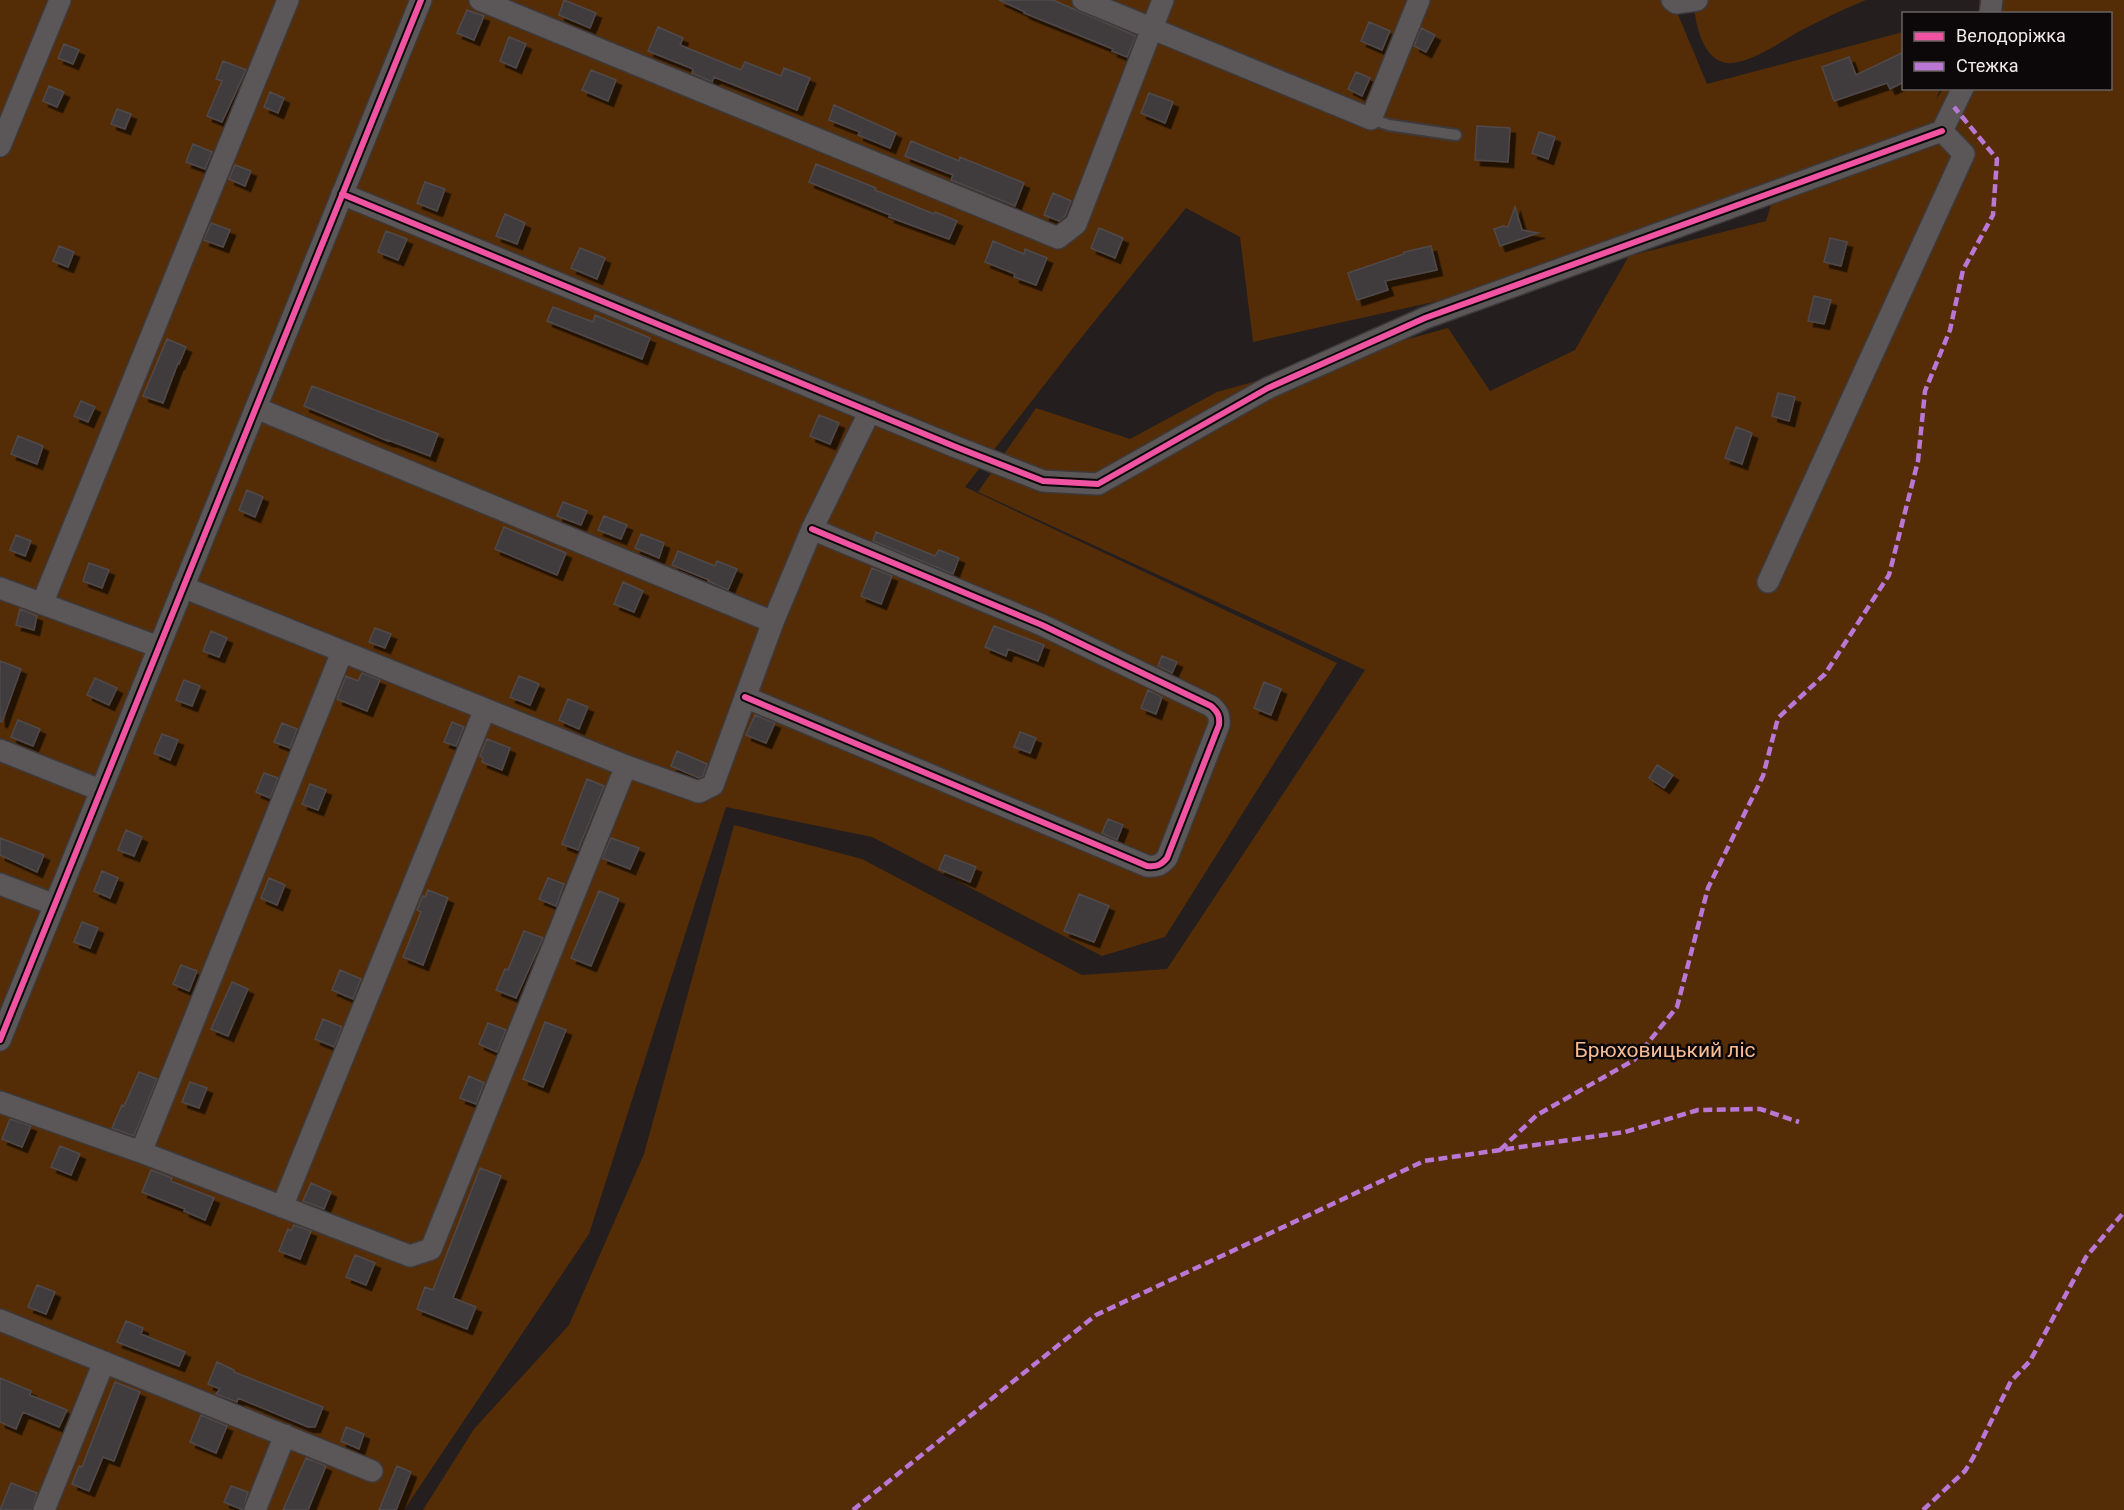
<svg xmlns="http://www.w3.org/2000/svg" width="2124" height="1510" font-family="Roboto,sans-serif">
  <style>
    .green { fill: #542d06 }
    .building { fill: #403b3d; stroke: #4f494b; stroke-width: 1.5; filter: url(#shadow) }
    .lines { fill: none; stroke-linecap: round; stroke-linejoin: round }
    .service-casing { stroke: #3e393a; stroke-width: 14 }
    .minor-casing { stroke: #3e393a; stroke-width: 24 }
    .service { stroke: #5b5758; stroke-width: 10 }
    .minor { stroke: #5b5758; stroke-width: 21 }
    .quiet { stroke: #ba77d6; stroke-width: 4.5; stroke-dasharray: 9 4.5; stroke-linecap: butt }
    .cycleway-casing { stroke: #0c0809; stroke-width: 10 }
    .cycleway { stroke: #f153a3; stroke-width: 6 }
    .labels { text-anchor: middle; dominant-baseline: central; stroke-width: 5; stroke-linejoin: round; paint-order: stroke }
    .park-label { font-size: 21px; fill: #f6bd94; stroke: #0c0809 }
  </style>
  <defs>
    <filter id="shadow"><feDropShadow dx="5.5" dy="5.5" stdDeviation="0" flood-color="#0009"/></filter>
  </defs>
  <rect width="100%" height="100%" fill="#241e1f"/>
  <path class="green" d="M0,0h1672l35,84 196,-52 1,56 36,1 -4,11 7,-11 167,-1v-74l-129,-1 2,-5 -4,-8h145v1510h-1701l51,-81 95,-104 75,-171 90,-329 128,34 220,116 85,-6 198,-299 -387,-178 58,-84 94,31 87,-47 231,-64 42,63 85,-41 54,-94 137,-35 12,-39 -286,107 -239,53 -13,-105 -54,-29 -113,140 -108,139 372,176 -172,274 -63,19 -230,-119 -146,-30 -137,427 -185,276h-404z
    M1694,0h172c-22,9 -45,20 -66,31 -20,11 -44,29 -67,32 -30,3 -39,-41 -39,-63z"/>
  <path class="building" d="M564,0l32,13 -6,15 -31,-13z
    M999,0h54l83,36 -9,21 -15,-6 1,-2 -89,-36 1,-1z
    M467,10l17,6 -10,24 -17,-7z
    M1369,22l21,9 -8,19 -21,-9z
    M658,27l25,11 -3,7 61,25 4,-8 36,14 3,-8 26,10 -13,32 -83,-33 -2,5 -20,-9 1,-4 -45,-18z
    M1421,28l14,7 -9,17 -12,-6z
    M509,37l17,7 -10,24 -16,-7z
    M64,44l15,6 -6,14 -15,-6z
    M1904,52v30l-14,7 -3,-6 -53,18 -12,-34 27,-10 7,18z
    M223,61l23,9 -24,52 -15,-6 15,-35 -6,-2z
    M591,70l25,10 -8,21 -26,-11z
    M1356,72l14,6 -8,18 -14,-7z
    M49,86l15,6 -7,15 -14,-6z
    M270,92l14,6 -6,15 -14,-6z
    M1149,93l24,9 -8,21 -24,-10z
    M834,105l62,28 -6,15 -32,-13 2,-3 -31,-12z
    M117,109l14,5 -6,15 -14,-5z
    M1477,126l33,2 -2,34 -33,-2z
    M1539,132l16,5 -7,22 -16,-6z
    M911,141l48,20 1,-4 64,26 -9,23 -64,-26 2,-5 -48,-19z
    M193,144l19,8 -7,17 -19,-7z
    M816,164l60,24 -1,2 59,24 1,-2 22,9 -8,18 -60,-22 1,-2 -81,-33z
    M235,165l16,6 -6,15 -16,-7z
    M425,182l20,7 -8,22 -20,-8z
    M1053,193l18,8 -6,15 -6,5 -15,-6z
    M1515,207l7,23 16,3 -38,13 -6,-17 9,-3 5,1z
    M505,214l20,9 -8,21 -21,-8z
    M211,223l19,7 -7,17 -19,-7z
    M1099,228l24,10 -8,20 -24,-10z
    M386,231l21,8 -9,21 -20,-8z
    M1830,238l17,4 -6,24 -17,-4z
    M993,241l31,13 1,-5 22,9 -11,27 -22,-8 1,-3 -30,-12z
    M59,246l15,6 -6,15 -15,-6z
    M1431,246l6,24 -52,11 3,9 -31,10 -9,-27 56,-19v-2z
    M580,248l25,10 -8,21 -26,-11z
    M1814,296l17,4 -7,24 -16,-3z
    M553,307l40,15 2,-7 55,23 -8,21 -95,-38z
    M167,339l19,8 -7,17 -1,-1 -15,40 -20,-7z
    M312,386l126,48 -8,22 -42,-16v1l-84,-35z
    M1778,393l17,4 -6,24 -17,-5z
    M81,401l14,6 -7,15 -14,-6z
    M819,415l20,8 -9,21 -20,-8z
    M1736,427l16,6 -10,31 -17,-6z
    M18,436l25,10 -6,18 -26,-10z
    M247,490l16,7 -8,20 -16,-7z
    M563,502l24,9 -6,14 -24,-9z
    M604,516l23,9 -6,14 -23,-9z
    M504,527l62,26 -9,22 -62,-26z
    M876,532l59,24 4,-6 20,8 -6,16 -80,-33z
    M641,534l23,9 -5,15 -24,-10z
    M16,535l15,6 -6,15 -15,-6z
    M678,551l37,15 2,-5 20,8 -9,21 -20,-9 1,-1 -37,-15z
    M89,563l20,7 -7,18 -19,-7z
    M872,568l20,8 -11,28 -20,-8z
    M623,582l20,9 -9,21 -20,-8z
    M20,609l17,7 -3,14 -18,-5z
    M994,626l50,19 -6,16 -30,-12 -2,7 -21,-9z
    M375,628l16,6 -6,14 -16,-6z
    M211,631l16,7 -8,19 -16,-6z
    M1162,656l15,6 -5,11 -14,-7z
    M0,661l21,8 -19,53 -2,-1z
    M362,673l18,7 -13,31 -30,-12 9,-23 12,5z
    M519,676l20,8 -9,21 -20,-8z
    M95,678l22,10 -8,17 -22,-10z
    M184,680l16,6 -8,20 -16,-6z
    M1264,682l17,7 -10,26 -17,-7z
    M1148,690l14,7 -6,17 -15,-6z
    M568,699l20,8 -9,22 -20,-9z
    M755,715l20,8 -9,20 -20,-8z
    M18,720l22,9 -7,17 -22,-9z
    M452,722l12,5 -8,19 -12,-4z
    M282,723l15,6 -7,19 -16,-6z
    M1020,732l16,6 -6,15 -16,-6z
    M162,734l16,6 -8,20 -16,-7z
    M487,739l23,9 -8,22 -20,-8 1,-4 -3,-2z
    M677,751l30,13 -4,12 -4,2 -28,-12z
    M1657,765l16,10 -9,13 -15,-10z
    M264,773l14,5 -8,20 -14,-6z
    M587,779l17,7 -26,64 -16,-6z
    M310,784l16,6 -8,20 -16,-6z
    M1108,819l15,6 -6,15 -15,-7z
    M126,830l16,7 -8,19 -16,-6z
    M0,838l44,17 -7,17 -37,-17z
    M611,838l28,10 -9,21 -28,-11z
    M945,855l31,12 -6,15 -31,-13z
    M102,871l16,7 -8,20 -16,-7z
    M269,878l16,7 -8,20 -16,-7z
    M548,878l16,6 -8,22 -17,-7z
    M428,890l20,8 -25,67 -20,-8 18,-45 -4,-2 6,-14 2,1z
    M599,891l20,8 -28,67 -20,-8z
    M1079,894l30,12 -15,36 -30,-11z
    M82,922l16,6 -8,20 -16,-6z
    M524,931l19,7 -27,60 -20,-8 9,-21 3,1z
    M181,965l16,6 -8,20 -16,-7z
    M340,970l21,9 -8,20 -21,-9z
    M232,982l16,7 -20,47 -17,-7z
    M323,1019l19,8 -8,20 -19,-8z
    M545,1022l21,8 -23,57 -20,-8z
    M488,1023l18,7 -9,22 -18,-8z
    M139,1072l18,7 -23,57 -22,-8 10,-23 2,1z
    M469,1076l15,7 -8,21 -16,-6z
    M190,1082l17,6 -8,20 -17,-6z
    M10,1119l21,7 -9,21 -20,-8z
    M60,1146l20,8 -9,21 -20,-8z
    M480,1168l21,8 -48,122 23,9 -9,22 -50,-20 8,-22 8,3z
    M151,1170l21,8 -1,3 43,17 -9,22 -21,-9 1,-2 -43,-17z
    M311,1183l20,9 -7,17 -21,-8z
    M294,1225l17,6 -11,28 -21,-8 9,-22 3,2z
    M355,1255l20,8 -9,22 -20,-8z
    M37,1285l18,7 -9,22 -18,-7z
    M126,1321l17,7 -2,6 44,18 -6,14 -62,-24z
    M217,1362l17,8v2l89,35 -8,20h-7l-70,-29 -1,4 -21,-8 4,-5 -12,-5z
    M0,1378l31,13 -1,4 37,15 -8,17 -36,-15 -7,17 -16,-7z
    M115,1382l25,10 -26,69 -11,-4 -14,34 -17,-7 7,-18 3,1z
    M201,1415l26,11 -11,27 -26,-11z
    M346,1427l18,7 -5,15 -18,-8z
    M306,1458l20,8 -18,44h-25z
    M397,1466l14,6 -15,38h-17z
    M11,1483l26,10 -5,17h-32z
    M231,1486l17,6 -5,18 -19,-8z"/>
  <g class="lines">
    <defs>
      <path id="service" d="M1371,119l18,6 67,10"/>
      <path id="minor" d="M480,0l578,238 18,-14 87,-224
        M1083,0l288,119 48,-119
        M1672,0l4,3 21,-3
        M1990,14l2,-14
        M0,146l60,-146
        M342,194l614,253 87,34 55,3 170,-96 157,-70 517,-187
        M256,408l517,214 39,-93 58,-118
        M1768,582l196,-428 -22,-23 21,-43
        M183,587l443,179 73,26 14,-7 60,-163
        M0,588l159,59
        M42,604l246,-604
        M745,697l402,169c10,1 14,-1 20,-8l52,-133c1,-9 -1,-13 -8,-19l-169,-81 -230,-96
        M0,750l100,40
        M0,884l55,21
        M0,1040l421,-1040
        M0,1102l141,50 269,104 21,-7 195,-483
        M141,1152l201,-500
        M282,1207l203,-498
        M0,1320l372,151
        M44,1510l60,-148
        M255,1510l30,-75"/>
    </defs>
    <use href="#service" class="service-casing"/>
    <use href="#minor" class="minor-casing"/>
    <use href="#service" class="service"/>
    <use href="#minor" class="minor"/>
    <path class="quiet" d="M1500,1150l37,-35 97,-55 43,-53 31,-119 55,-112 15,-58 47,-44 64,-99 29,-114 7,-70 25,-61 13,-60 30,-55 4,-56 -43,-52
      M853,1510l243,-195 328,-154 201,-29 73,-22 62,-1 39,13
      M1923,1510l42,-39 8,-13 38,-77 19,-20 56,-104 38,-45"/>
    <defs>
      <path id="cycleway" d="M342,194l614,253 87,34 55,3 170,-96 157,-70 517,-187
        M745,697l402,169c10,1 14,-1 20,-8l52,-133c1,-9 -1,-13 -8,-19l-169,-81 -230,-96
        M0,1040l421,-1040"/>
    </defs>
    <use href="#cycleway" class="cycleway-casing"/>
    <use href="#cycleway" class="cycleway"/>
  </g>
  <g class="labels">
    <g class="park-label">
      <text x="1665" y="1050">Брюховицький ліс</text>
    </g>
  </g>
  <rect x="1902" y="12" width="210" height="78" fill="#0c0809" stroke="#686263" stroke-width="1.5"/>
  <rect x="1914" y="32" width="30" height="9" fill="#f153a3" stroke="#686263" stroke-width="1.5"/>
  <text x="1956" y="42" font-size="18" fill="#f1e9ea">Велодоріжка</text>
  <rect x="1914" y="62" width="30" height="9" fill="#ba77d6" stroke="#686263" stroke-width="1.5"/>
  <text x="1956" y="72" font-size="18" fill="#f1e9ea">Стежка</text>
</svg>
